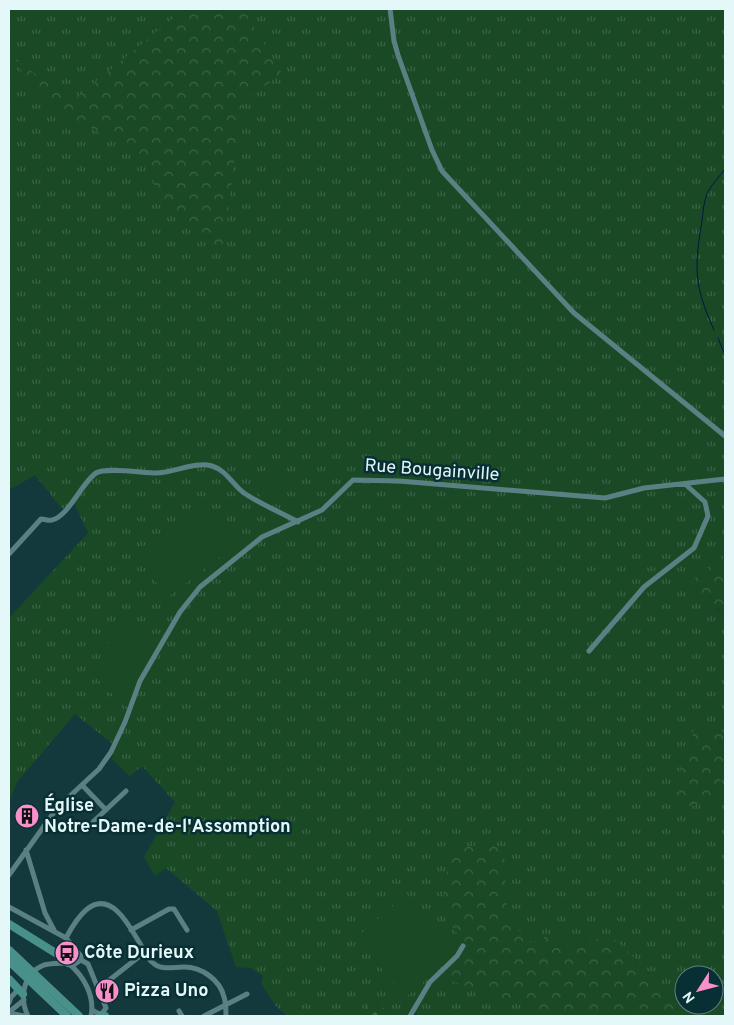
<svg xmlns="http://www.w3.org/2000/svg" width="734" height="1025" font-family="Overpass,sans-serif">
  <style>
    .grass { fill: url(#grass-tufts); fill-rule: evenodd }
    .forest { fill: url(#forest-crowns) }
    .cemetery { fill: url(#cemetery-stones) }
    .green { fill: #1a4925 }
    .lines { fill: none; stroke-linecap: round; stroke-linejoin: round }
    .stream { stroke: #011745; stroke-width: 1 }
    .street { stroke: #5a8084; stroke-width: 5 }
    .secondary { stroke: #498f8a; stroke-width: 8 }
    .labels { text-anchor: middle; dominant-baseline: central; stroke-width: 5; stroke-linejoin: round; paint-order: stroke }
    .street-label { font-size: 18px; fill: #e4f8fa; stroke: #082f33 }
    .poi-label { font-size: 18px; font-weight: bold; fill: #e4f8fa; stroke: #082f33; text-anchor: start }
  </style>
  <defs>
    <pattern id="grass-tufts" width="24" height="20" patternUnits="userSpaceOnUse" patternTransform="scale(1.25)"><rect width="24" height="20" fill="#1a4925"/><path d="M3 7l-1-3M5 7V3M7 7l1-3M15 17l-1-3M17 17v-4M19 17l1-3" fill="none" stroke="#3b6446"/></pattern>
    <pattern id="forest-crowns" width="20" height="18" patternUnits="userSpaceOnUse" patternTransform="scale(1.25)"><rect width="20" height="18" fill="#1a4925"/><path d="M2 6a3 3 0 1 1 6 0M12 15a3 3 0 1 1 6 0" fill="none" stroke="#3b6446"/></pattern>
    <pattern id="cemetery-stones" width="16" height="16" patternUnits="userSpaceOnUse" patternTransform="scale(1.25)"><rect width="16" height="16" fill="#1a4925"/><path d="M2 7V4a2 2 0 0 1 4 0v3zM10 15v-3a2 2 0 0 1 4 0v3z" fill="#3b6446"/></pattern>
  </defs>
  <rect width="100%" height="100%" fill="#14393d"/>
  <path class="grass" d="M9,9h716v544l-37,32 37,31v117l-30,-7 -6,24 36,20v246h-306l-8,-7 -5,7h-16l-4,-6 -13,-11 -14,17h-72l-12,-11 -14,-22 2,-7 -12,-8 -15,-1 -19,-56 -51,-43 -11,8 -11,-19 31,-55 -33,-36 -12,10 -18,-17 2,-14 -39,-31 -58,68 -8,20v-184l79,-85 -14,-30 -12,6 -27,-34 -26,15zM684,975h30v30h-30z"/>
  <path class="forest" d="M184,9h59l39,64 -40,30 -19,148 -64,-51 -14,-44 -39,-19 -71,-42 -21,-38 57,45z
    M725,553v63l-8,-8 -12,2 -17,-26z
    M695,726l30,7v37h-3l-4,29 -41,11 5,-53 7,-7z
    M453,846h51l3,68 20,27 12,3 8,-10 22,10 43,-7 58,54 14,25h-151l2,-7 -96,-32 19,-21 2,-19 -9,-11 -8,-36z"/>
  <path class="cemetery" d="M373,999l13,11 4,6h-31z"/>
  <path class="green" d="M270,466l18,18 -19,20 -19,-19z
    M204,500l33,44 -69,53 -34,-43z
    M122,613l29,23 -3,5 6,11 -23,45 -3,11 -12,-10 -23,-24z
    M407,894l49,60 -51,44 -48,-61z"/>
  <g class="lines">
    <path class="stream" d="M714,330c-20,-44 -20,-63 -12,-109 1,-10 2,-22 7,-31 4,-7 11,-14 16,-21
      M718,338l7,17"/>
    <path class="street" d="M390,9l4,32 4,14 34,95 10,21 132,142 151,123
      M9,554l32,-35c4,0 8,2 11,1 16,-3 31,-39 44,-47 10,-6 47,0 60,0 18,0 39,-12 56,-7 14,4 21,19 32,27 16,11 36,19 54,29
      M589,651l55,-64 50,-39 14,-32 -3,-14 -20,-18
      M82,785l24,25
      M93,822l33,-31
      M26,850l19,63 9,17
      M9,875l48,-67 42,-39 12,-17 14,-30 15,-41 40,-69 20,-25 62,-50 60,-27 31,-30 46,1 206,17 39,-10 81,-9
      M9,907l57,31 15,18v4l-9,6
      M131,930l38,-21h5l13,21
      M66,938c10,-19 28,-48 51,-27 9,8 16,21 22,31 4,6 7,15 13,20 9,9 20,5 32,5 18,0 36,13 40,30 2,6 2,13 2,19
      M81,960l7,4 18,44 -5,7 -9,-5
      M98,989l47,-37
      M9,1003l2,-6 8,-8
      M179,1011l3,5
      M9,1012l15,-12
      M9,1013l15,3
      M28,1016c-9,-18 -5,-43 16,-51 8,-2 17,-2 24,-2 16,13 27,33 23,53
      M204,1016l43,-22
      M410,1016l20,-34 27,-26 6,-10"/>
    <path class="secondary" d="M9,924l53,33 6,6
      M9,950l70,66
      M9,961l58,55
      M9,979l14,15
      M101,1015l4,1"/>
  </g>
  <defs>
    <symbol id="building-disc" viewBox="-11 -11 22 22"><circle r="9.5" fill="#f890cc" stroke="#082f33"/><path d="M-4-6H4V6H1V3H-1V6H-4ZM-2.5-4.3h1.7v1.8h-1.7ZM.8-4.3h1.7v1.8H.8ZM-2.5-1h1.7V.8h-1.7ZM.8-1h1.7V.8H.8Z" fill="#111"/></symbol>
    <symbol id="bus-disc" viewBox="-11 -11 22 22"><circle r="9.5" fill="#f890cc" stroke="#082f33"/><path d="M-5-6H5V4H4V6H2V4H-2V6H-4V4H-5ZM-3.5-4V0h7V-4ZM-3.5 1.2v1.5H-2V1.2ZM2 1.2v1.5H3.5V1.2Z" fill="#111"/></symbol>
    <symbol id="restaurant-disc" viewBox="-11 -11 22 22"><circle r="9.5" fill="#f890cc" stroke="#082f33"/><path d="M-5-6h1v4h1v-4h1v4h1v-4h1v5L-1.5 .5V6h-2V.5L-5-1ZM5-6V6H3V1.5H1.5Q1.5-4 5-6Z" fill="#111"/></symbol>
  </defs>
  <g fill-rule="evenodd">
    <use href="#building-disc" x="13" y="802" width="28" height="28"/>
    <use href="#bus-disc" x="53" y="939" width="28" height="28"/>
    <use href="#restaurant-disc" x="93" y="977" width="28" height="28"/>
  </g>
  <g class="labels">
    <g class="street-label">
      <text transform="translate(432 471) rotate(4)">Rue Bougainville</text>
    </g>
    <g class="poi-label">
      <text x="44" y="806">Église<tspan x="44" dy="21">Notre-Dame-de-l'Assomption</tspan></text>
      <text x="84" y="953">Côte Durieux</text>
      <text x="124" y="991">Pizza Uno</text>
    </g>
  </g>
  <rect width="734" height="1025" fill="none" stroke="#e4f8fa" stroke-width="20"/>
  <g transform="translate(699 990) rotate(234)"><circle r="24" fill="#082f33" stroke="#607f83"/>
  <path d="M0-4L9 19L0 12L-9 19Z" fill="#f890cc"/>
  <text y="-8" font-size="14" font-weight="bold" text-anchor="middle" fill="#e4f8fa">N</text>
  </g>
</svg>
